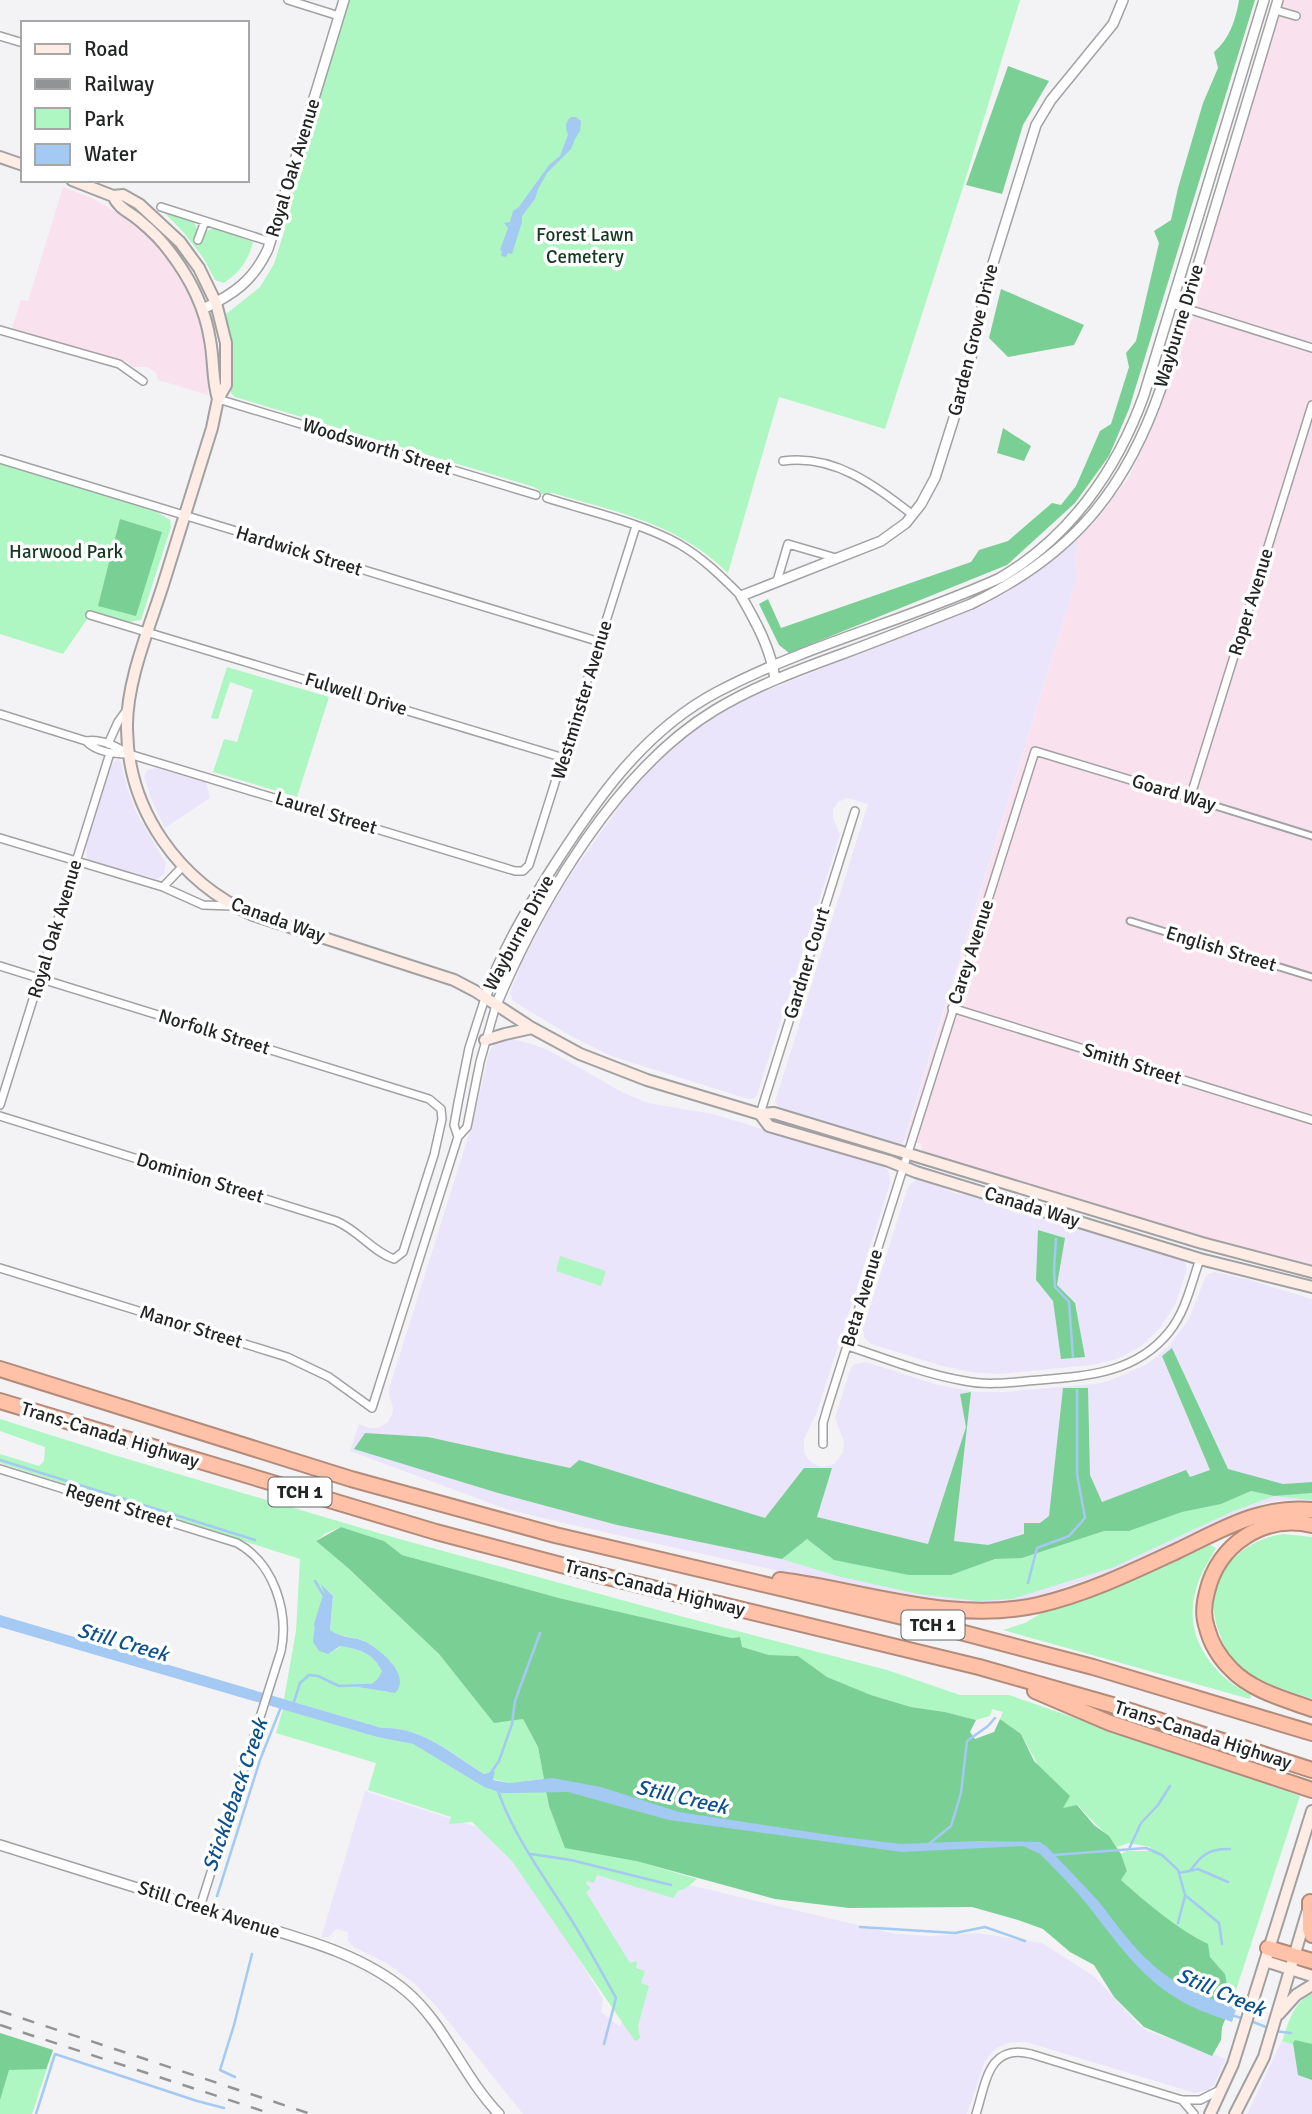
<svg xmlns="http://www.w3.org/2000/svg" width="1312" height="2114" font-family="Signika,sans-serif">
  <style>
    .commercial { fill: #ebe5fb }
    .education { fill: #f9e2ee }
    .green { fill: #aef6c2; fill-rule: evenodd }
    .forest { fill: #7ad094 }
    .water { fill: #a4c9f3 }
    .lines { fill: none; stroke-linecap: round; stroke-linejoin: round }
    .stream { stroke: #a4c9f3; stroke-width: 2.5 }
    .pedestrian-casing { stroke: #a1a1a3; stroke-width: 9 }
    .minor-casing { stroke: #a1a1a3; stroke-width: 10 }
    .tertiary-casing { stroke: #a1a1a3; stroke-width: 12 }
    .secondary-casing { stroke: #a1a1a3; stroke-width: 14 }
    .motorway-casing { stroke: #b28b7a; stroke-width: 18 }
    .pedestrian { stroke: #fff; stroke-width: 5 }
    .minor { stroke: #fff; stroke-width: 7 }
    .tertiary { stroke: #fff; stroke-width: 9 }
    .secondary { stroke: #ffede5; stroke-width: 10 }
    .motorway { stroke: #ffc2a9; stroke-width: 14 }
    .rail { stroke: #929394; stroke-width: 2.5; stroke-dasharray: 12 12; stroke-linecap: butt }
    .labels { text-anchor: middle; dominant-baseline: central; stroke-width: 7; stroke-linejoin: round; paint-order: stroke }
    .shield { fill: #fff; stroke: #656666; stroke-width: 2 }
    .shield-label { font-size: 18px; font-weight: bold; fill: #232424 }
    .street-label { font-size: 19px; fill: #232424; stroke: #fff }
    .park-label { font-size: 19px; fill: #153921; stroke: #fff }
    .water-label { font-size: 21px; font-style: italic; fill: #0c508e; stroke: #fff }
  </style>
  <rect width="100%" height="100%" fill="#f3f3f5"/>
  <path class="commercial" d="M1077,540l-1,40 -173,563 -7,2 -116,-36 -5,-7 93,-298 -21,-6 -9,4 -5,8v7l7,18 -83,260 -2,3 -7,1 -137,-43 -42,-21 -56,-34 -3,-8 13,-33 29,-55 21,-34 56,-78 19,-22 38,-34 45,-30 24,-12 235,-93 47,-29z
    M118,759l3,3 6,26 10,26 29,49 -2,11 -7,5 -67,-18 -3,-3 -1,-14 17,-56 10,-26z
    M155,768l51,14 4,16 -45,30 -13,-27 -8,-24 3,-7z
    M509,1038l26,7 17,7 70,40 26,11 65,11 167,51 8,5 3,11 -74,231 -13,27v13l3,6 7,6 8,3 12,-3 9,-12 1,-10 -9,-24 15,-48 4,-6 12,-2 72,23 39,7h26l92,-8 16,-4 36,-16 22,-18 20,-27 16,-41 3,-4 7,-2 35,8 62,19v203l-32,-2 -18,4 -28,11 -118,55 -90,30 -30,3h-25l-42,-4 -141,-26 -246,-55 -36,-9 -156,-58 9,-27 10,4h9l10,-6 4,-7 1,-7 -4,-12v-7l85,-271 15,-65 5,-9 6,-4z
    M918,1179h6l30,14 32,5 193,60 6,4 2,7 -12,36 -15,23 -20,19 -23,12 -26,6 -91,9 -29,-2 -29,-6 -71,-22 -7,-7 -1,-8 44,-139 4,-7z
    M365,1791l115,37 35,26 88,145 -2,13 19,15 14,-45 -58,-95 9,-15 96,11 215,51 36,2 46,-3 64,10 53,34 43,47 10,7 78,28 -12,26 -6,5 -13,3 -169,-51 -18,1 -13,6 -10,12 -18,53h-444l-87,-108 -21,-22 -27,-20 -34,-17 -6,-6v-9l-12,-3 -7,8 -8,1z
    M1282,2041l30,10v63h-65z"/>
  <path class="education" d="M1283,0h29v1267l-117,-30 -269,-83 -5,-5 1,-5 -17,-4 171,-560 1,-40 16,-16 36,-47 30,-65 26,-87 8,-6 6,-19 -4,-6z
    M63,187l27,10 40,23 31,28 19,27 13,24 12,39 4,34 -1,23 -50,-15 -2,-7 -8,-6h-15l-5,-5 -45,-14 -12,-1 -59,-19 9,-28 7,1z"/>
  <path class="green" d="M350,0h670l-57,187 -78,242 -106,-32 -51,176c-51,-50 -109,-60 -175,-80l-12,1 -2,-4 -5,-3 -299,-90 -4,-4v-37l-5,-42 34,-27 14,-23 11,-35 13,-61z
    M162,210l32,12 4,10 -3,10 4,2 7,-13 8,-3 39,14c-5,19 -13,30 -29,41l-9,-3 -11,-21 -20,-26z
    M0,463l157,49 13,8 1,7 -30,93 -12,2 -37,-10 -29,42 -63,-20z
    M227,667l102,30 -32,100 -84,-25 11,-33 13,3 16,-52 -23,-8 -12,37 -7,-1z
    M560,1256l46,15 -5,15 -45,-15z
    M0,1419l114,36 278,82 288,79 207,54 73,25h49l291,101 -69,209 -6,-31 -15,-17 -3,-13c-32,-17 -59,-40 -86,-64l6,-9 -6,-17 5,-3h23l1,-4 -21,-4 -12,4c-11,-15 -27,-27 -39,-42l-16,4 -41,-75 -21,-15 3,-7 -11,-3 -2,7 -14,4 -31,-8 -34,-5 -40,-12 -44,-18 -29,-21 -29,-1 -28,-8 -1,-10 -8,1 -173,-40 -157,-43 -18,-14 -43,-14 -15,6 -10,8 32,27 91,86 55,68 29,-3 15,28 6,32 -35,4 -16,-4 1,-8 -10,3c-31,-20 -63,-48 -102,-46l-98,-29 12,-68 4,-72 -300,-96v-9l39,12 5,-5 1,-14 -45,-16zM322,1585l11,11 -3,34c10,7 17,6 28,9 13,3 24,15 34,24l-5,29 -26,-5c11,-3 17,-5 22,-16 -11,-18 -24,-22 -43,-25l-4,4 -21,-25 10,-29z
    M1251,1491l23,5 38,-3v7l-38,-4 -43,16 -117,55 -102,32 -35,2 -59,-7 -81,-18 -55,-17 25,-20 27,21 117,15 45,-16 26,-1 82,-27h25l53,-19 39,-8z
    M1283,1534l29,3v162c-25,-9 -54,-16 -74,-34 -10,-9 -15,-20 -19,-33 -19,-48 16,-91 64,-98z
    M1210,1545l6,3c-6,11 -14,23 -18,35 -13,36 -2,68 26,94 7,7 18,13 27,18l-1,4 -247,-69 22,-7 20,-12 46,-16z
    M283,1709l94,28 36,7 71,43 63,5 2,14 87,55 61,18 -11,9 -8,3 -5,7 -76,-23 -3,8 -7,-2 -1,3 5,4 -5,4 44,71 7,-2 -1,7 9,3 -4,12 8,3 -11,40 2,12 -5,3 -123,-180 -40,-39 -23,2 2,-7 -83,-27 8,-27 -100,-30z
    M1312,1993v58l-30,-10c7,-19 11,-38 30,-48z
    M0,2033l53,17 -21,64h-32z"/>
  <path class="forest" d="M1239,0h16l-126,409 -20,47 -34,47 -68,62 -218,88 -10,-8 -20,-41 9,-5 13,29 190,-66 8,-12 29,-9 44,-38 9,2 15,-19 24,-55 11,-7 18,-57 -3,-14 10,-12 23,-98 -5,-12 17,-11 7,-32 25,-85 15,-35 -4,-16c15,-12 22,-33 25,-52z
    M1008,66l41,15 -26,44 -21,69 -36,-9z
    M1001,289l83,36 -10,20 -66,12 -19,-19z
    M1003,428l28,18 -7,15 -27,-8z
    M120,519l42,13 -26,84 -38,-10z
    M1038,1230l27,8 -8,47 18,18 10,54 -24,2 -8,-58 -17,-21z
    M1172,1348l56,121 55,15 29,-2v11l-38,3 -23,-5 -30,13 -39,8 -53,19h-25l-82,27 -27,1 -44,16h-42l-75,-15 -27,-21 -25,20 -165,-34 -119,-32 -144,-44 11,-16 63,4 142,31 9,-8 186,58 39,-50h28l-15,49 111,27 38,-117 -6,-33 11,-2 -17,149 34,4 36,-11v-11h16l9,-7 14,-128h25l2,87 12,27 84,-32 4,7 20,-7 -48,-114z
    M341,1527l43,14 18,14 157,43 173,40 8,-1 2,10 27,8 29,1 29,21 44,18 40,12 34,5 31,8 -6,12 5,7 19,-7 6,-13 21,15 13,27 36,35 -7,12 14,-3 17,20 15,11 12,18 6,17 -6,9c27,24 55,48 87,64l2,13 15,17 6,31 -9,22 -1,13 -9,16 -68,-29 -30,-30 -20,-32 -24,-13 -27,-23 -25,-9 -46,-13 -123,1 -74,-9 -139,-38 -71,-13 -16,-42 -11,-59 -15,-28 -29,4 -55,-69 -91,-86 -32,-27z
    M0,2033l53,17 -7,19 -37,1 -9,30z
    M1295,2040l17,4v36l-14,-5 -5,-32z"/>
  <path class="water" d="M571,117h5l5,4 -1,10 -5,8 -4,10 -24,24 -9,16 -3,10 -13,17v6l-10,32 -4,-1 -2,4 -5,-1 1,-5 -2,-1 8,-22 -4,-5 6,-1 3,-11 6,-4 30,-42 11,-9 8,-21c-2,-8 -4,-12 3,-18z
    M321,1584l12,12 -3,34c12,9 24,6 36,12 15,8 46,34 29,51l-37,-6c13,-2 19,-4 24,-16 -9,-18 -23,-22 -42,-25l-12,8 -9,-3 -6,-9 2,-17 10,-29z
    M0,1615l382,113c39,-2 70,26 102,46l11,-3 -2,9 16,3 43,-5 49,9 78,25 164,25 58,7 77,-3 62,1 7,5c17,18 35,36 52,55 10,12 19,26 30,38 28,35 65,57 108,66l-5,16c-20,-7 -41,-14 -59,-26 -39,-25 -63,-64 -92,-99 -13,-15 -27,-29 -41,-43l-17,-8 -121,6 -233,-32 -101,-28 -66,1 -18,-6 -71,-43 -36,-7 -377,-110z"/>
  <g class="lines">
    <path class="stream" d="M1056,1239l-2,30 1,18 14,15 4,55
      M0,1460l255,80
      M315,1581l9,15 -9,29 2,1
      M1028,1583l9,-35 32,-12 16,-18 -8,-44v-84
      M293,1705l7,-22 9,-8 9,1 21,10 31,-1
      M490,1774l9,-13 13,-37 3,-23 25,-68
      M498,1791c15,43 44,83 69,122 18,28 33,56 49,85l-12,46
      M930,1843l21,-17 10,-33 6,-52 21,-15 7,-8
      M1129,1849l12,-26 17,-18 12,-19
      M531,1854l40,6 100,25
      M1054,1855l92,-7 16,7 16,15 7,25 34,28 3,21
      M1190,1871c11,-16 20,-23 40,-22
      M1179,1873l19,-4 30,13
      M217,1896l43,-136 21,-53
      M1178,1923l7,-27
      M860,1927l95,6 30,-6 40,14
      M1231,2015l14,4
      M1251,2021l17,7
      M1274,2031l17,2
      M235,2077l-15,-7 14,-45 18,-71
      M36,2114l19,-60 142,47 27,7"/>
    <defs>
      <path id="pedestrian" d="M1190,798l122,38
        M1130,921l182,56"/>
      <path id="minor" d="M288,0l51,16
        M1275,10l21,6
        M0,36l23,7
        M161,207l110,35
        M198,240l7,-19
        M1172,304l140,44
        M0,330l119,34 24,17
        M218,399l318,96
        M0,459l600,183
        M783,461c51,-7 91,24 130,54
        M547,498c44,14 92,24 132,46 24,14 43,33 62,52
        M777,581l11,-37 48,14
        M90,615l474,143
        M0,714l86,27c15,-3 31,6 43,13l386,117h8l6,-6 107,-339
        M86,741c10,11 27,13 42,13
        M108,744l10,-22 8,-11
        M0,838l163,49 40,18 30,1
        M163,887l20,-21
        M0,966l429,133 12,10 1,10 -8,36 -31,97 -9,7c-21,-7 -36,-29 -58,-38l-336,-105
        M952,1008l360,112
        M0,1105l110,-352
        M760,1114l95,-303
        M458,1137l-4,-12 4,-22 11,-55 16,-50
        M0,1268l287,89 42,20 43,31 86,-271 9,-10 13,-65 16,-57
        M848,1346c38,13 77,28 117,35 24,5 49,1 74,-1 49,-4 97,-7 130,-48 17,-21 22,-48 31,-73
        M823,1444v-21l4,-14 208,-658 155,47 122,-393
        M0,1469l237,74c37,20 52,69 44,108l-81,256
        M1182,2100l12,14
        M976,2114c10,-31 12,-71 55,-60l151,46h18l20,-10"/>
      <path id="tertiary" d="M203,309c31,-15 50,-28 65,-60l76,-249
        M775,679c-4,-30 -19,-57 -34,-83l140,-55 25,-18 15,-19 14,-26 31,-98 24,-107 46,-148 15,-25 62,-76 10,-24
        M485,998c15,-43 39,-84 63,-123 45,-71 94,-144 171,-184 90,-47 189,-71 281,-113 70,-41 117,-108 144,-183l120,-395
        M496,1005c44,-104 121,-236 219,-295 40,-24 83,-40 127,-56 43,-16 86,-33 129,-50 100,-48 154,-112 190,-216l117,-388
        M0,1845c77,24 153,48 230,72 60,19 127,33 176,74 39,33 57,86 93,123"/>
      <path id="secondary" d="M0,157l23,8
        M72,180l41,16 10,-1 16,9 41,38 19,26 17,35 10,40v42l-8,14 -6,29c-16,52 -33,105 -49,157 -14,44 -37,97 -36,144 1,82 52,153 126,186l201,65 21,11 57,37 48,26 67,26 113,34 14,-1 428,130 110,29
        M113,196c6,13 17,16 27,25 11,9 22,20 30,31 20,26 35,56 40,88 4,20 2,40 8,59
        M485,1040l20,-6 27,-6
        M760,1114l9,12 120,35 27,11 284,87 112,28
        M1265,1961l47,15
        M1279,2014l17,-19 16,-10
        M1210,2114l23,-50 79,-253
        M1235,2114l29,-57 43,-144"/>
      <path id="motorway" d="M0,1369l351,110 204,56 356,84 182,48 219,66
        M0,1401l436,131 167,44 376,91 133,38 200,65
        M1312,1525c-48,-11 -94,19 -105,67 -3,11 -4,25 0,36 4,16 13,30 24,41 21,22 54,30 81,40
        M780,1580c85,11 172,44 258,25 48,-11 94,-33 139,-54 44,-21 84,-46 135,-41
        M1035,1691l75,32 202,67
        M1310,1902v27l2,6
        M1268,1948l44,13"/>
    </defs>
    <use href="#pedestrian" class="pedestrian-casing"/>
    <use href="#minor" class="minor-casing"/>
    <use href="#tertiary" class="tertiary-casing"/>
    <use href="#secondary" class="secondary-casing"/>
    <use href="#motorway" class="motorway-casing"/>
    <use href="#pedestrian" class="pedestrian"/>
    <use href="#minor" class="minor"/>
    <use href="#tertiary" class="tertiary"/>
    <use href="#secondary" class="secondary"/>
    <use href="#motorway" class="motorway"/>
    <path class="rail" d="M0,2011l311,103
      M0,2025l272,89"/>
  </g>
  <g class="labels">
    <g class="shield">
      <rect x="268.5" y="1477.5" width="63" height="29" rx="5"/>
      <rect x="901.5" y="1610.5" width="63" height="29" rx="5"/>
    </g>
    <g class="shield-label">
      <text x="300" y="1492">TCH 1</text>
      <text x="933" y="1625">TCH 1</text>
    </g>
    <g class="street-label">
      <text transform="translate(293 168) rotate(-73)">Royal Oak Avenue</text>
      <text transform="translate(1179 326) rotate(-73)">Wayburne Drive</text>
      <text transform="translate(973 340) rotate(-76)">Garden Grove Drive</text>
      <text transform="translate(377 447) rotate(17)">Woodsworth Street</text>
      <text transform="translate(299 551) rotate(17)">Hardwick Street</text>
      <text transform="translate(1251 602) rotate(-73)">Roper Avenue</text>
      <text transform="translate(356 694) rotate(17)">Fulwell Drive</text>
      <text transform="translate(582 700) rotate(-73)">Westminster Avenue</text>
      <text transform="translate(1174 793) rotate(17)">Goard Way</text>
      <text transform="translate(326 813) rotate(17)">Laurel Street</text>
      <text transform="translate(278 920) rotate(20)">Canada Way</text>
      <text transform="translate(55 929) rotate(-73)">Royal Oak Avenue</text>
      <text transform="translate(519 933) rotate(-62)">Wayburne Drive</text>
      <text transform="translate(1221 949) rotate(17)">English Street</text>
      <text transform="translate(971 952) rotate(-72)">Carey Avenue</text>
      <text transform="translate(807 963) rotate(-73)">Gardner Court</text>
      <text transform="translate(214 1032) rotate(17)">Norfolk Street</text>
      <text transform="translate(1132 1064) rotate(17)">Smith Street</text>
      <text transform="translate(200 1178) rotate(17)">Dominion Street</text>
      <text transform="translate(1032 1207) rotate(17)">Canada Way</text>
      <text transform="translate(862 1298) rotate(-73)">Beta Avenue</text>
      <text transform="translate(191 1327) rotate(17)">Manor Street</text>
      <text transform="translate(110 1435) rotate(17)">Trans-Canada Highway</text>
      <text transform="translate(119 1506) rotate(17)">Regent Street</text>
      <text transform="translate(655 1588) rotate(14)">Trans-Canada Highway</text>
      <text transform="translate(1203 1735) rotate(18)">Trans-Canada Highway</text>
      <text transform="translate(209 1910) rotate(18)">Still Creek Avenue</text>
    </g>
    <g class="park-label">
      <text x="585" y="235">Forest Lawn<tspan x="585" dy="22">Cemetery</tspan></text>
      <text x="66" y="552">Harwood Park</text>
    </g>
    <g class="water-label">
      <text transform="translate(123 1642) rotate(16)">Still Creek</text>
      <text transform="translate(235 1795) rotate(-71)">Stickleback Creek</text>
      <text transform="translate(682 1797) rotate(13)">Still Creek</text>
      <text transform="translate(1221 1992) rotate(23)">Still Creek</text>
    </g>
  </g>
  <rect x="21" y="21" width="228" height="161" fill="#ffffff" stroke="#a7a7a7" stroke-width="2"/>
  <rect x="35" y="44" width="35" height="10" fill="#ffede5" stroke="#a7a7a7" stroke-width="2"/>
  <text x="84" y="56" font-size="21" fill="#232424">Road</text>
  <rect x="35" y="79" width="35" height="10" fill="#929394" stroke="#a7a7a7" stroke-width="2"/>
  <text x="84" y="91" font-size="21" fill="#232424">Railway</text>
  <rect x="35" y="108" width="35" height="21" fill="#aef6c2" stroke="#a7a7a7" stroke-width="2"/>
  <text x="84" y="126" font-size="21" fill="#232424">Park</text>
  <rect x="35" y="144" width="35" height="21" fill="#a4c9f3" stroke="#a7a7a7" stroke-width="2"/>
  <text x="84" y="161" font-size="21" fill="#232424">Water</text>
</svg>
